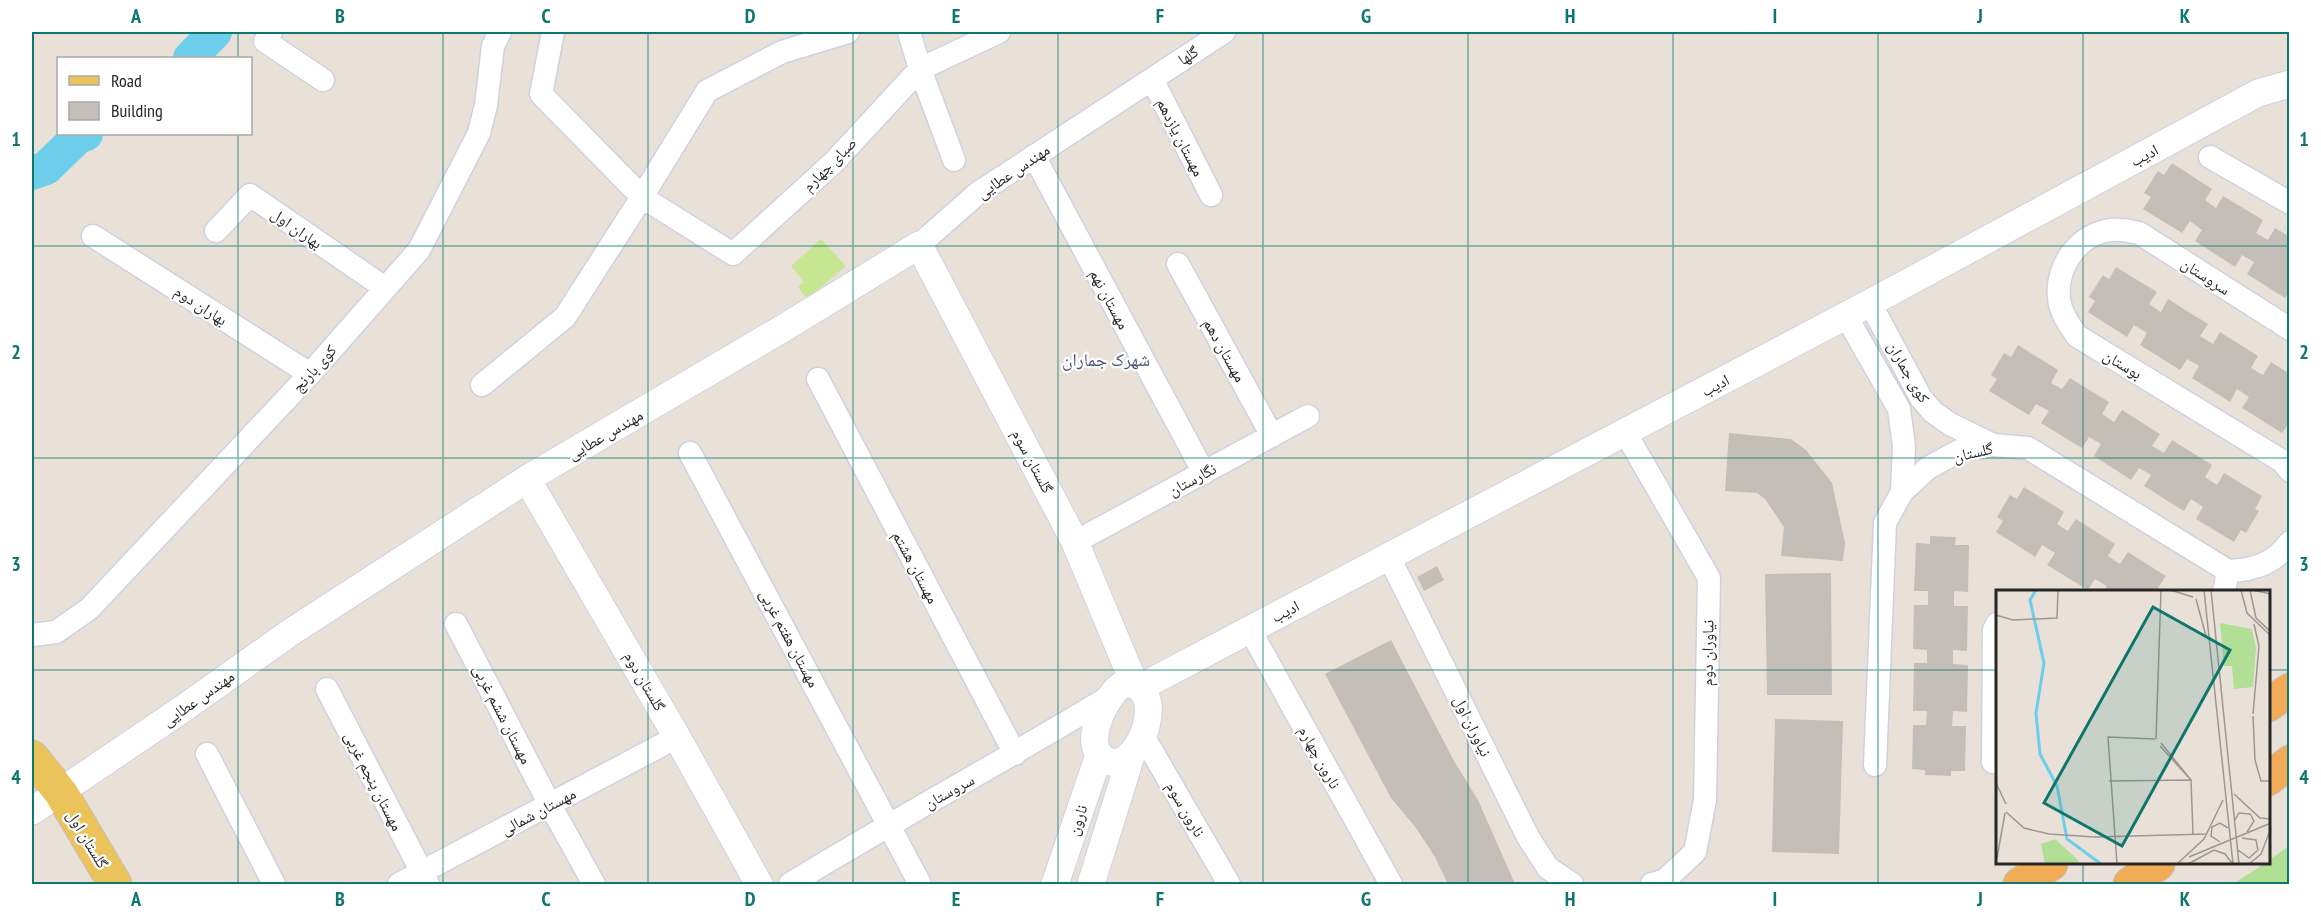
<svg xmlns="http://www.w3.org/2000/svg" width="2321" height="916" font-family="'PT Sans Narrow','Noto Naskh Arabic',sans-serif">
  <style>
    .green { fill: #b1df95 }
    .pitch { fill: #c6e691 }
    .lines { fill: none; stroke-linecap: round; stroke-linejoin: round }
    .river { stroke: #6cceea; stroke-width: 34 }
    .building { fill: #c4beb8 }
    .minor-casing { stroke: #cdd2e0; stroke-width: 25 }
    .tertiary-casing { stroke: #cdd2e0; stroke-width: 29 }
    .primary-casing { stroke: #c3c3c3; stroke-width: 35 }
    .trunk-casing { stroke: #c3c3c3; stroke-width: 35 }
    .minor { stroke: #fff; stroke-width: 22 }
    .tertiary { stroke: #fff; stroke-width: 27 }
    .primary { stroke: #ebc35b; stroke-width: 33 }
    .trunk { stroke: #f2ac58; stroke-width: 33 }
    .grid { fill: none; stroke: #0f766e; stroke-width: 1.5; stroke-opacity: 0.55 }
    .labels { text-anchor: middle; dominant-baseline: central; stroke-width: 4.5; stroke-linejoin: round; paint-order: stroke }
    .street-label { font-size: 16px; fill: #272727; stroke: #fff }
    .neighbourhood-label { font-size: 18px; fill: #495375; stroke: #fff }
    .inset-river { fill: none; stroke: #6cceea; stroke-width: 3 }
    .inset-road { fill: none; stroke: #9b9791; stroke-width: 1.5 }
    .view { fill: #0f766e; fill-opacity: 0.15; stroke: #0f766e; stroke-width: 3 }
    .inset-edge { fill: none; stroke: #272727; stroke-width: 3 }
    .neatline { fill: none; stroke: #0f766e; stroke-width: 2 }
    .grid-label { font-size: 20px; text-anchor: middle; font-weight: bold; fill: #0f766e }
  </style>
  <rect width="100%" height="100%" fill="#e9e1d8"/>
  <path class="green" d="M2289,846v38h-56l31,-20h4l1,-4z"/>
  <path class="pitch" d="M821,239l25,27 -39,33 -9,-12 6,-5 -13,-16z"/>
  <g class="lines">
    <path class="river" d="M190,58l25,-26
      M32,173l14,-5 32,-31 8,-3"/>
  </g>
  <path class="building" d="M2172,163l40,26 -7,11 11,8 7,-12 40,24 -7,13 12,7 7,-12 15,9v54l-5,7 -38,-24 7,-12 -12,-7 -7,12 -40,-26 7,-11 -12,-9 -8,12 -39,-24 8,-12 -7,-4 14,-22 6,4z
    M2116,267l41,25 -8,12 12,8 7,-13 40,25 -8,12 13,8 7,-12 38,24 -7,12 12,7 8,-13 19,12v48l-8,11 -40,-25 7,-11 -12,-8 -7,13 -38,-24 7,-12 -12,-7 -7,11 -40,-25 7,-12 -13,-8 -7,12 -39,-25 7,-11 -6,-4 14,-22 6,4z
    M2018,345l40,25 -7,13 11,6 8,-11 39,24 -7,12 12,8 8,-12 38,24 -8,12 12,7 8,-13 40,25 -7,12 12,8 7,-12 38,23 -7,13 4,2 -13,22 -5,-3 -7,12 -38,-23 7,-12 -12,-8 -7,12 -40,-25 7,-11 -12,-7 -8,12 -37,-24 7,-12 -12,-7 -7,11 -41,-25 8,-12 -13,-7 -7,11 -40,-24 8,-12 -6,-4 13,-22 7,4z
    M1729,433l62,6 15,11 26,33 13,60 -2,18 -62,-5 3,-29 -19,-28 -8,-6 -32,-2z
    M2024,487l40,25 -7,12 11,7 8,-12 39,25 -7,12 12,8 8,-12 38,24 -8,12 7,4h-62l4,-6 -12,-7 -7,11 -41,-25 8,-12 -13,-8 -7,12 -39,-25 7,-11 -6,-4 13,-22 7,4z
    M1930,536l26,1 -1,8h14l-1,47 -14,-1v15h14l-1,45 -14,-1v14l15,1 -1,47 -14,-1 -1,15h14l-1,45h-14v5l-26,-1v-5l-13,-1 1,-44h13l1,-14h-14l1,-48h13v-13l-14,-1 1,-44h14v-14h-14l2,-48 14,1z
    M1437,566l7,14 -20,11 -7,-14z
    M1831,573l1,122h-65l-2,-121z
    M1391,640l63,121 24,39 37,84h-67l-13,-27 -19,-29 -25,-30 -66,-124z
    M1775,719l68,2 -4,133 -67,-2z"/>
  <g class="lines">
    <defs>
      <path id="minor" d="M271,32l-6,9 58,39
        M553,32l-12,62 101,103 91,57 101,-92 86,-93 79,-37
        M909,32l11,37 34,91
        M1152,79l59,116
        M1034,156l170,317
        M2210,157l80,46
        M216,231l34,-36 135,93
        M93,236l217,138
        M919,245l59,-52 246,-161
        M1178,264l94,172
        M1870,303l51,95 12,14 17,12 43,21
        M1846,316l53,93 5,37 -2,46
        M2290,329l-151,-96c-6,-1 -12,-3 -18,-3 -37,-3 -66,33 -62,68 1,14 10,26 18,38l205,125 8,10
        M818,379l197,375
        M482,385l83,-68 77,-120 65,-106 75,-39 66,-20
        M1625,432l84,146 -4,222 -10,52 -31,29 -12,3
        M690,453l230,431
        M1075,542l233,-126
        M1389,557l139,280 20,31 24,16
        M2224,592l4,-21
        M456,624l94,181 44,79
        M1250,630l141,254
        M32,635l24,-3 33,-23 221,-235 109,-124 60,-117 7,-28 7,-59 7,-14
        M327,689l101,195
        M1142,734l87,150
        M207,754l67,130
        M1993,762l1,-132 3,-6
        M1875,765l10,-242 17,-31 26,-24 31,-17 34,-6 35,3 200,123c26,-1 46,-7 62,-29
        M399,884l278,-147
        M790,884c105,-64 213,-123 319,-187"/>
      <path id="tertiary" d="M527,479l150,258 82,147
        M1125,683c45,2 16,86 -14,79 -35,-9 -6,-69 14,-79z
        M1141,687l729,-384 388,-210 32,-9
        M32,811l152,-103 107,-76 236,-153 260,-153 132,-81 156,297 59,141
        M1055,884l44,-129
        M1091,884l40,-128"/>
      <path id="primary" d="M32,757l29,36 54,91"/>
      <path id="trunk" d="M2268,705l22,-15
        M2268,779l22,-17
        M2020,884l31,-20
        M2130,884l28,-20"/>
    </defs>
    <use href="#minor" class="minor-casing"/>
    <use href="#tertiary" class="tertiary-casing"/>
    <use href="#primary" class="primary-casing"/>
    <use href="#trunk" class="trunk-casing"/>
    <use href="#minor" class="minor"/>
    <use href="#tertiary" class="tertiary"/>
    <use href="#primary" class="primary"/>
    <use href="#trunk" class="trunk"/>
  </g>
  <path class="grid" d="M238,32v26M443,32v852M648,32v852M853,32v852M1058,32v852M1263,32v852M1468,32v852M1673,32v852M1878,32v852M2083,32v560M238,134v750M32,246h2258M32,458h2258M32,670h1965M2268,670h22M2083,864v20"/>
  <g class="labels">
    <g class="street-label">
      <text transform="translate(1188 55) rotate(-33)">گلها</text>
      <text transform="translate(1181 137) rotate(63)">مهستان یازدهم</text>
      <text transform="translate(2144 155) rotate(-28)">ادیب</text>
      <text transform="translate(829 164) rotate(-45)">صبای چهارم</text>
      <text transform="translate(1013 171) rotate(-34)">مهندس عطایی</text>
      <text transform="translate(297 228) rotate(35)">بهاران اول</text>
      <text transform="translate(2206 276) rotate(33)">سروستان</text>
      <text transform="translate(1110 299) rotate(62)">مهستان نهم</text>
      <text transform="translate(201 305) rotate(33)">بهاران دوم</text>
      <text transform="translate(1225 350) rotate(61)">مهستان دهم</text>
      <text transform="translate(2123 364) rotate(31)">بوستان</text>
      <text transform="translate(314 368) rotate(-48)">کوی بارنج</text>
      <text transform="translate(1909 372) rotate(60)">کوی جماران</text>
      <text transform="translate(1715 385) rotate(-28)">ادیب</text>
      <text transform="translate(605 434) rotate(-30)">مهندس عطایی</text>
      <text transform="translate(1973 452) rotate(-13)">گلستان</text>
      <text transform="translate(1033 461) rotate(62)">گلستان سوم</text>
      <text transform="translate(1192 479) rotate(-28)">نگارستان</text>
      <text transform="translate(916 567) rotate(62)">مهستان هشتم</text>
      <text transform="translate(1285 611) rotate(-28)">ادیب</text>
      <text transform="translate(790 638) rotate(62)">مهستان هفتم غربی</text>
      <text transform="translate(1707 653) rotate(-89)">نیاوران دوم</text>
      <text transform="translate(645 681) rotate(60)">گلستان دوم</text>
      <text transform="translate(198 698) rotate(-35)">مهندس عطایی</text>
      <text transform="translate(503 714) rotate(63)">مهستان ششم غربی</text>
      <text transform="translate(1473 726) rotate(64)">نیاوران اول</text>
      <text transform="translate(1320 757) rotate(61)">نارون چهارم</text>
      <text transform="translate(374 781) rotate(63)">مهستان پنجم غربی</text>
      <text transform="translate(949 791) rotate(-29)">سروستان</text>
      <text transform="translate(1186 809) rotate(60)">نارون سوم</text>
      <text transform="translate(538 811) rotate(-28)">مهستان شمالی</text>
      <text transform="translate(1077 820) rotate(-71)">نارون</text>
      <text transform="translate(88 839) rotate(59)">گلستان اول</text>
    </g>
    <g class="neighbourhood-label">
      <text x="1106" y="359">شهرک جماران</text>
    </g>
  </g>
  <g transform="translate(1996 590)">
    <rect width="274" height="274" fill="#e9e1d8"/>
    <path d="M224,33l32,6 4,19 -3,39 -19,2 -2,-23h-8zM59,249l22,20 3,5h-35l-4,-20z" fill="#b1df95"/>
    <path class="inset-river" d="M40,0l-6,10 14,63 -8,50 4,41 17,32 10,53 34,25"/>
    <path class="inset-road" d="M174,0l23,7M208,0l29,274M215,0l28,274M245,0l6,23 24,23M254,0l6,28 15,14M256,0l19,4M200,9l10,37M0,25l17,5 44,-2 1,-28M257,124l6,-68 -5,-22M257,126l2,44 6,21h10M160,149l5,-149M164,156l31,34 -30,-37M113,191l82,-1 2,54M0,193l10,21M238,204l26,24 11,1M10,222l18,16 25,6 46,3 112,-3M239,230l4,-7 11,1 4,7 -7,11M224,252l-9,-6 1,-9 8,-4 8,5M242,260l11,8 9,-8 -2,-10 -14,-2M193,267l82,-34M1,268l8,-45M121,274l-9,-127 47,2M181,274l27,-25 19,-39M192,274l26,-14 11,4 7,9M253,274l12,-10 10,-26"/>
    <path class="view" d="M157,17l77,43 -108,196 -78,-43z"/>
    <rect width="274" height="274" class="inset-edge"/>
  </g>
  <rect width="2321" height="916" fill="none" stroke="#ffffff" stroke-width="66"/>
  <rect x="57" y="57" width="195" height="78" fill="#ffffff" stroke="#a9a9a9" stroke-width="1.5"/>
  <rect x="69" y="76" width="30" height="9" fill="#ebc35b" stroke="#a9a9a9" stroke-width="1.5"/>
  <text x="111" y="87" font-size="18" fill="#272727">Road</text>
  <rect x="69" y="102" width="30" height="18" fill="#c4beb8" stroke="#a9a9a9" stroke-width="1.5"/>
  <text x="111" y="117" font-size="18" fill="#272727">Building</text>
  <rect x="33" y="33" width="2255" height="850" class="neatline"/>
  <g class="grid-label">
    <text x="136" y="23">A</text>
    <text x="340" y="23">B</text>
    <text x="546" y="23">C</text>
    <text x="750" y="23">D</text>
    <text x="956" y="23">E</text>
    <text x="1160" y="23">F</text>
    <text x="1366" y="23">G</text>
    <text x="1570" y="23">H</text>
    <text x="1775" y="23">I</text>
    <text x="1980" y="23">J</text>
    <text x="2185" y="23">K</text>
    <text x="16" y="146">1</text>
    <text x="2304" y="146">1</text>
    <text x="16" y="359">2</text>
    <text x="2304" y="359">2</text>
    <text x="16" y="571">3</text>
    <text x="2304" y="571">3</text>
    <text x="16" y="784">4</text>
    <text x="2304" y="784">4</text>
    <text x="136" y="906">A</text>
    <text x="340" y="906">B</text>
    <text x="546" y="906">C</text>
    <text x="750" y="906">D</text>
    <text x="956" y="906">E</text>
    <text x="1160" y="906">F</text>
    <text x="1366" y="906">G</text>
    <text x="1570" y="906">H</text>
    <text x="1775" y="906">I</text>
    <text x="1980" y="906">J</text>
    <text x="2185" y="906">K</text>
  </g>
</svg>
